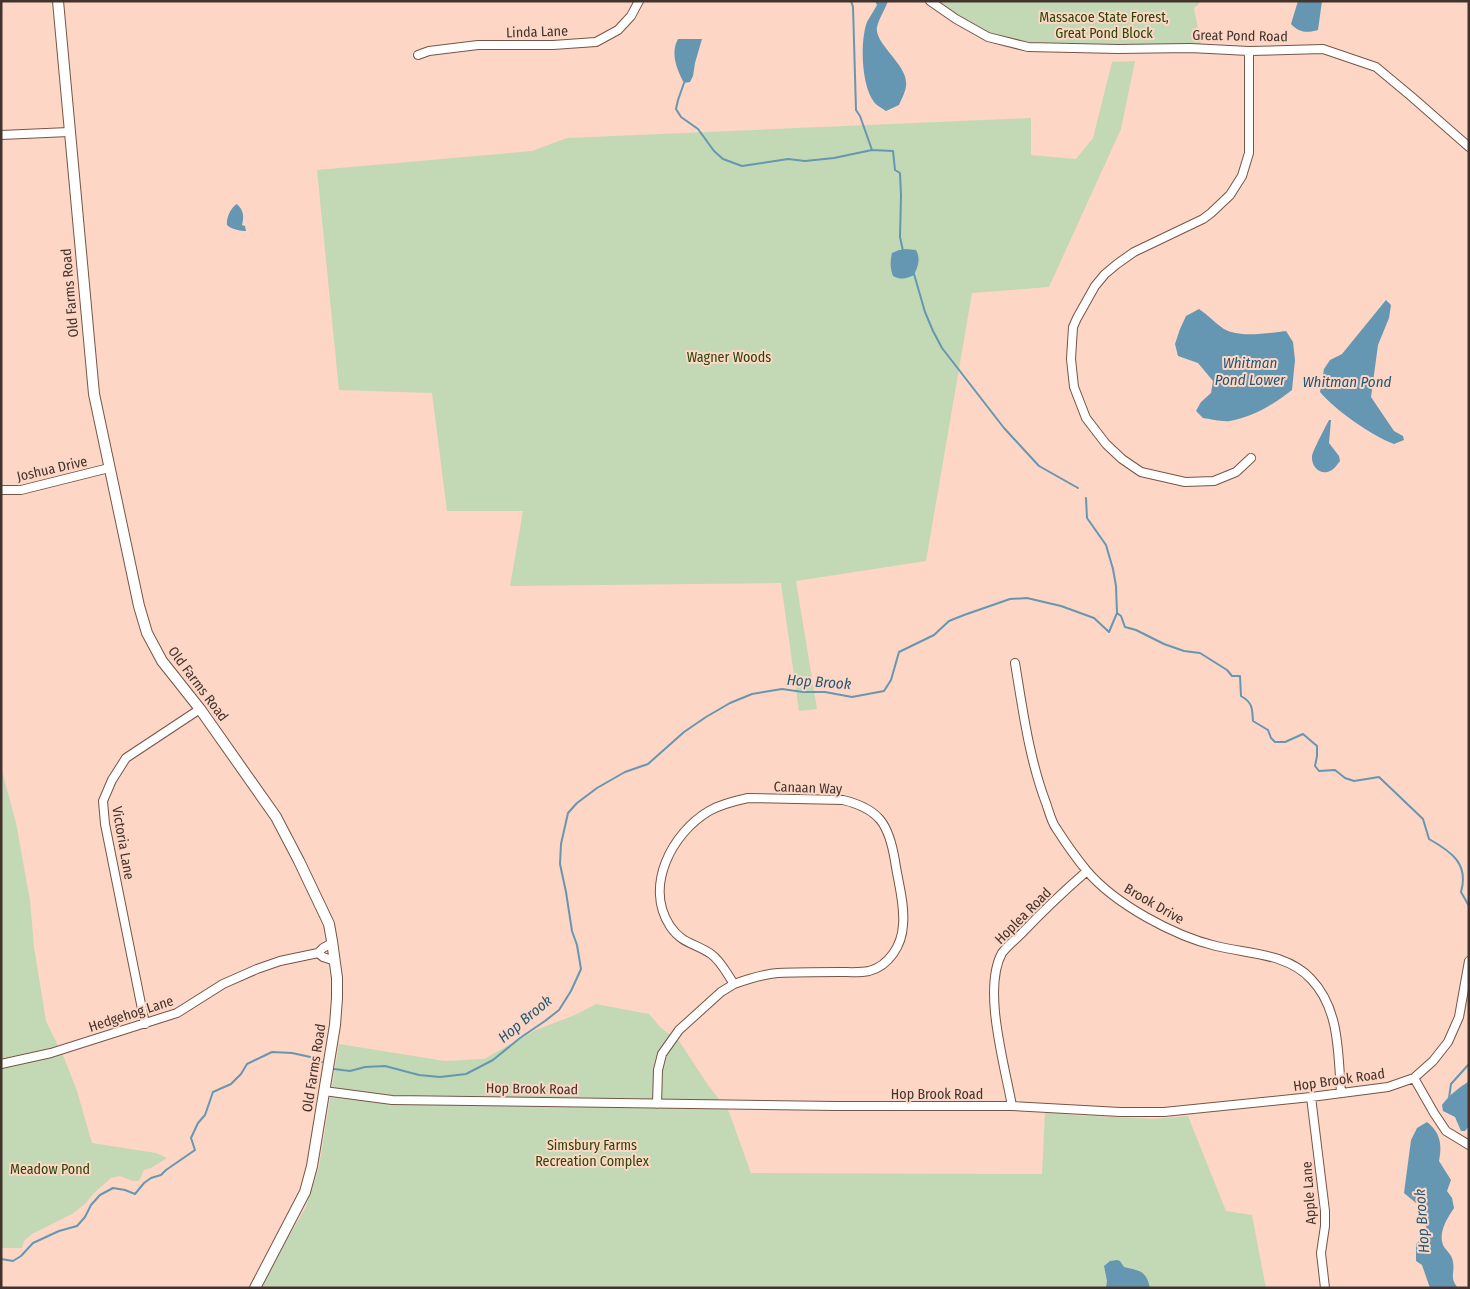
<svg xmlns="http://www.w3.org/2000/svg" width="1470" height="1289" font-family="'Fira Sans Condensed',sans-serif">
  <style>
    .green { fill: #c3d9b5 }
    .water { fill: #6697b2 }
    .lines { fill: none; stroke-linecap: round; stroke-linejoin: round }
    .stream { stroke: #6697b2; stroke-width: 2 }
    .minor-casing { stroke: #755547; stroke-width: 10 }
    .tertiary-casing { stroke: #755547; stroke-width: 12 }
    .minor { stroke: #fff; stroke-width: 8 }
    .tertiary { stroke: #fff; stroke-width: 10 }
    .labels { text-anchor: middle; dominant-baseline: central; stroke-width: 4; stroke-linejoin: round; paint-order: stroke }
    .park-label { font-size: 14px; fill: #264706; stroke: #fdd6c5 }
    .street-label { font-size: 14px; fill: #42332c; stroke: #fdd6c5 }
    .water-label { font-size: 15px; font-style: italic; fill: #1d5976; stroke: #fdd6c5 }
  </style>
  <rect width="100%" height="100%" fill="#fdd6c5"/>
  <path class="green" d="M930,1h269v3l-5,4 8,41 -174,-2 -40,-10z
    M1135,61l-14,68 -72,158 -77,6 -46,268 -130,20 21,128 -18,2 -18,-128 -271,3 13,-75h-76l-15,-118 -93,-3 -22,-220 215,-19 35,-13 464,-20v37l45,4 17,-21 19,-76z
    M1,767l15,56 14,77 4,47 12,74 19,39 12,31 15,52 64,10 11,5 -16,10 -7,2 -5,11h-6l-13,-5 -9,2 -17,15 -9,11 -13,10 -40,20 -8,7 -2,7h-21z
    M596,1004l53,10 12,14 18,13 29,44 21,27 22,61 291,1 3,-62 28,3 81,4 34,-3 38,95 26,4 14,73h-1004l9,-22 35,-59 13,-41 20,-122 106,17 39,-2 52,-29 39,-15z"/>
  <path class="water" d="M875,1h13c-3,9 -9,17 -11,26 -3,16 29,37 29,55 1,8 -4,16 -7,23l-13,6c-4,-3 -10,-6 -12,-9 -13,-17 -14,-61 -7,-80 3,-6 7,-11 10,-17z
    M1298,1h24l-4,29c-10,3 -19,3 -27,-6z
    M678,39h24l-7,24 -2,13 -3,6 -6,1c-7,-13 -14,-30 -6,-44z
    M237,204c7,7 7,12 5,21l3,1 1,5c-6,0 -15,-2 -19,-6 -1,-7 4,-18 10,-21z
    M906,249l10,1c5,9 2,16 -2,25 -8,4 -13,5 -21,1 -3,-8 -3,-15 -1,-23l7,-3z
    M1386,300l5,5 -2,13 -11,27 -7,52 23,34 9,5 1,4 -10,4c-22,-8 -59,-34 -74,-52l4,-23 6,-9 12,-6z
    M1199,309c9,6 16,14 25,20 15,9 44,4 62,2l7,11 2,18 -3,30c-18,14 -39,27 -62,31 -8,1 -19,-2 -27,-3l-7,-7 5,-9 10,-9 2,-12 -15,-18 -20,-7 -3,-12 5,-15 6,-13z
    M1329,420h2l-2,23 10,13 1,5c-3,4 -5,7 -8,9 -11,7 -21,-3 -20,-14 1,-6 14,-30 17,-36z
    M1469,1081v45l-4,5h-4l-6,-14 -12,-6 -1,-6c7,-10 17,-17 27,-24z
    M1427,1122c14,11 15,23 12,39l12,19 -4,11 5,7 2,10c-6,9 -16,24 -11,37 3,6 9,9 10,17 2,11 -4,16 5,26h-28l-8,-23 -6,-4v-17l11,-11 -4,-31 -7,1 -12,-10 7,-53 6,-12z
    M1117,1260l3,1 4,6c14,4 22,2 26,21h-44l1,-7 -3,-15 6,-5z"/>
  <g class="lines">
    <path class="stream" d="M851,1l2,6 3,103 4,6 12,34
      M684,83l-6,17 -2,9 5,8 17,12 16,22 9,8 19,7 46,-7 17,2 29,-3 38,-8 21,1 2,19 5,3 1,23 -1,41 3,14
      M914,274l11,38 8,19 9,17 62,80 35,38 39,22
      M1086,498l1,20 19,27 7,24 3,17 1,27
      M334,1069l16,2 15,-4 20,-1 34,9 21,2 26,-3 27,-14 27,-22 25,-17 14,-11 12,-19 10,-22 -4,-24 -5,-14 -6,-39 -6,-28 1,-20 7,-31 9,-10 20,-15 28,-16 23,-8 36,-32 22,-15 24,-14 22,-9 30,-5 21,3h22l27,5 32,-6 7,-11 8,-28 35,-17 15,-14 15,-6 46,-16 17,-1 34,8 33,12 15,14 8,-19 4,3 4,11 11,3 28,14 20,7 16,2 27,17 5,6h8l1,20c12,7 11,12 12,25l15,9 3,8 4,4h10l18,-8 14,12v10l-2,10 4,5 16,-1 10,8 9,3 25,-4 44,42 6,20c23,13 40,25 32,53l8,14
      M1449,1098l2,-14 18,-20
      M1,1259l12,2 8,-5 12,-13 26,-12 18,-5 8,-9 6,-12 9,-10 13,-7 12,2 10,4 9,-11 7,-5 10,-3 5,-5 29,-20 -4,-12 7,-15 7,-8 8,-23 18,-8 10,-10 6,-10 25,-12 20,1 23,5 7,4"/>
    <defs>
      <path id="minor" d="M930,1l26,18 32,18 40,10 90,2 72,-1 59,3 74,-2 53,18 36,30 57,50
        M1249,51v102l-7,23 -12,19 -19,18 -8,6 -69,33 -17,12 -12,10 -10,12 -18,32 -4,9 -2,32 3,28 12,31 20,26 16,15 19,13 44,10 29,-1 22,-9 15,-14
        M418,55l11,-4 49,-6h75l43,-3 22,-12 13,-14 8,-15
        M1,135l68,-3
        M1,490h20l88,-22
        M1015,663c8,48 14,95 31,140 3,8 5,18 10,25 9,14 20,30 31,43 28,33 87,65 129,75 32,8 71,7 95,33 29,30 27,75 30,114
        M748,798l95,2c37,9 46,25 52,61 3,21 10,43 8,64 -1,20 -14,41 -34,46 -9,2 -21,1 -30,1 -20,0 -41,0 -61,1 -15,1 -30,6 -44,11 -7,-10 -13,-23 -23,-30 -16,-11 -29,-10 -41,-28 -26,-40 2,-93 39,-115 12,-7 25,-10 39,-13z
        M318,953l5,4 12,4
        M145,1024l-40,-200 -2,-23 9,-21 14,-22 74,-49
        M1,1064l50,-11 126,-40 46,-29 34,-15 23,-8 38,-8 5,-5 9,-5
        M1414,1078l20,35 12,18 23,14
        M324,1091l68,9 444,6h176l108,6h44l147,-15 77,-10 26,-9 19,-17 15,-19 11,-25 10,-56
        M1311,1097l14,114v15l-4,27 4,35
        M657,1104l1,-34 4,-16 17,-24 42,-38 13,-8
        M1012,1106c-7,-40 -30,-117 -10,-153 5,-7 13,-13 19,-19 21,-22 43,-43 66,-63"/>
      <path id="tertiary" d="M58,1l36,393 45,212 8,27 15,28 38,48 76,108 23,44 30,63 3,17 5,37v20l-2,27 -23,141 -7,26 -50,96"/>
    </defs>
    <use href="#minor" class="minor-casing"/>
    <use href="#tertiary" class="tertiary-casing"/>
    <use href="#minor" class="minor"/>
    <use href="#tertiary" class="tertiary"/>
  </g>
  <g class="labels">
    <g class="park-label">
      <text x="1104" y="17">Massacoe State Forest,<tspan x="1104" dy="16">Great Pond Block</tspan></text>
      <text x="729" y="357">Wagner Woods</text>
      <text x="592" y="1145">Simsbury Farms<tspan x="592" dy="16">Recreation Complex</tspan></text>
      <text x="50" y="1169">Meadow Pond</text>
    </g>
    <g class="street-label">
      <text transform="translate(537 32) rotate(-2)">Linda Lane</text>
      <text transform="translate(1240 36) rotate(1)">Great Pond Road</text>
      <text transform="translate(70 293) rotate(-95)">Old Farms Road</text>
      <text transform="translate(52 469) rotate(-13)">Joshua Drive</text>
      <text transform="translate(198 684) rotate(53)">Old Farms Road</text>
      <text transform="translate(808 788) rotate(2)">Canaan Way</text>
      <text transform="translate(123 843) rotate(80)">Victoria Lane</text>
      <text transform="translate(1154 904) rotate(30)">Brook Drive</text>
      <text transform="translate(1023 916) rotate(-45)">Hoplea Road</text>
      <text transform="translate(131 1014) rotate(-18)">Hedgehog Lane</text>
      <text transform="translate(314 1068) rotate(-81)">Old Farms Road</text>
      <text transform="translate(1339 1080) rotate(-8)">Hop Brook Road</text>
      <text transform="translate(532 1089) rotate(1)">Hop Brook Road</text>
      <text x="937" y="1094">Hop Brook Road</text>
      <text transform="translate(1309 1193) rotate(-94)">Apple Lane</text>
    </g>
    <g class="water-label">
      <text x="1250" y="363">Whitman<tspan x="1250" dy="17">Pond Lower</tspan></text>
      <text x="1347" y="382">Whitman Pond</text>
      <text transform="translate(819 682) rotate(4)">Hop Brook</text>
      <text transform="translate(525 1019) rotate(-40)">Hop Brook</text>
      <text transform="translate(1422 1221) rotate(-94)">Hop Brook</text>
    </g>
  </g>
  <rect width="1470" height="1289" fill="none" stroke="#42332c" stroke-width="5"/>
</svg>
